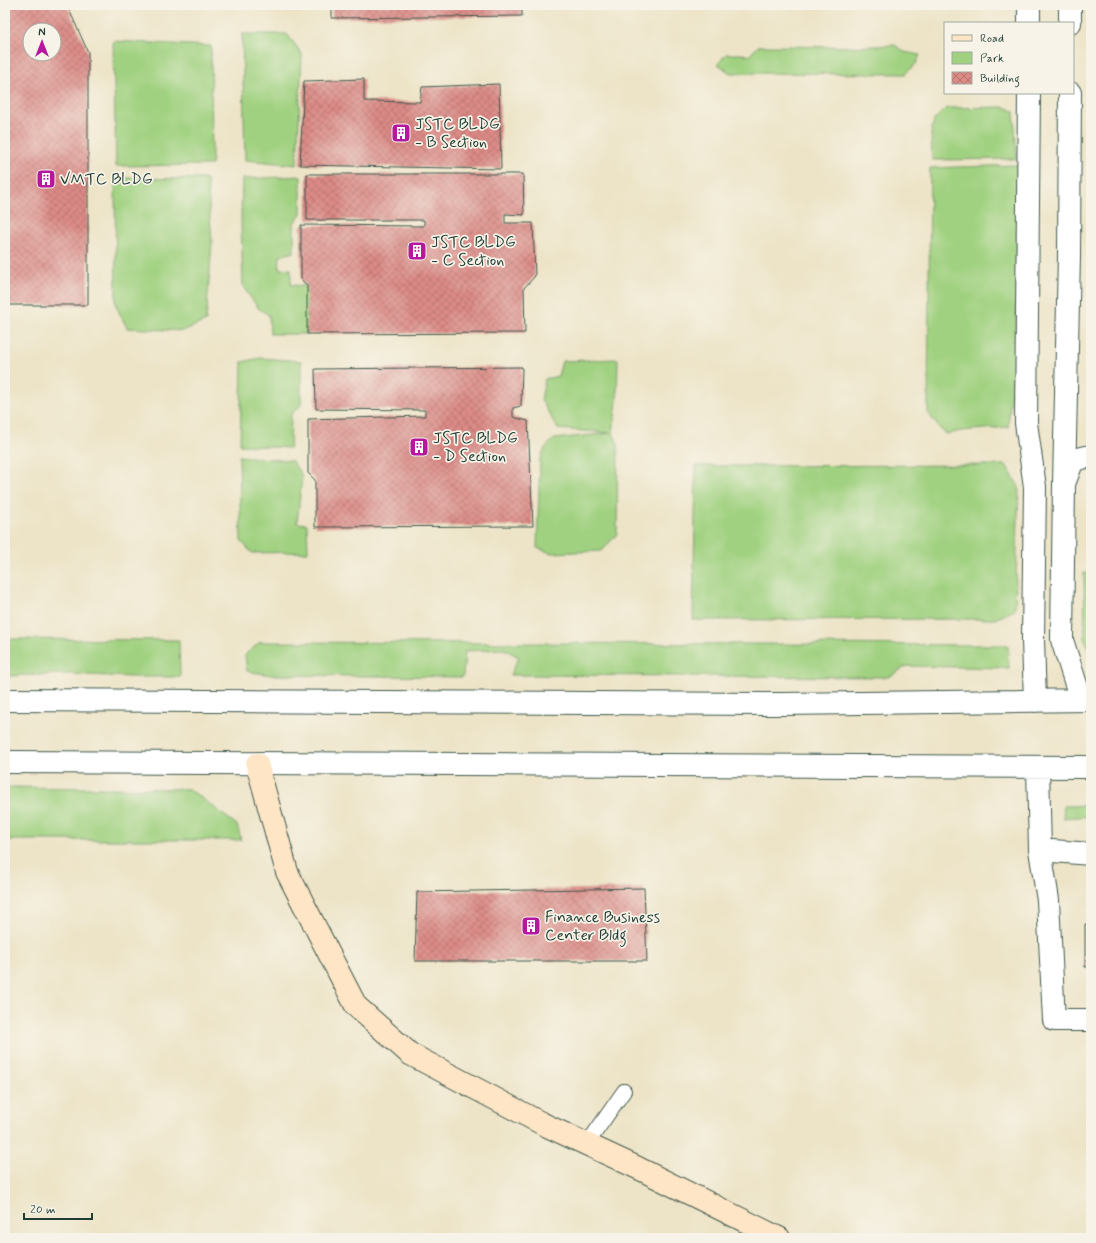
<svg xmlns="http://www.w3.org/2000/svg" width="1096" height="1243" font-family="Mynerve,sans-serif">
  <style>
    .park { fill: #a0d180; stroke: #60875a }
    .building { fill: url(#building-cross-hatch); fill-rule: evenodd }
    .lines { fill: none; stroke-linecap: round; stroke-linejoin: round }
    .lane-casing { stroke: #3e564a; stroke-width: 16 }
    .street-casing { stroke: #3e564a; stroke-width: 24 }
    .secondary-casing { stroke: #3e564a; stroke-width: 24 }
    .lane { stroke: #fff; stroke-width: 14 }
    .street { stroke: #fff; stroke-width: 22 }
    .secondary { stroke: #fde5c5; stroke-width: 22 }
    .labels { text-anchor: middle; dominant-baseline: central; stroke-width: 3.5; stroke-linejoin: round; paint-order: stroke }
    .poi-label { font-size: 16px; fill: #1f3d34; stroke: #f7f3e8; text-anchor: start }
  </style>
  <defs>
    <pattern id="building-cross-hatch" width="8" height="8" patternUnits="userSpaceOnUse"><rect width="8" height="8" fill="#dd8b87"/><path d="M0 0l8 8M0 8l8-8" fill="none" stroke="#b3736f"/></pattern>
  </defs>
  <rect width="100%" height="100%" fill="#f7f3e8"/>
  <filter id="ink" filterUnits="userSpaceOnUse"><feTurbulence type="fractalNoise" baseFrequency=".025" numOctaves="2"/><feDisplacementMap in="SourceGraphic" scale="8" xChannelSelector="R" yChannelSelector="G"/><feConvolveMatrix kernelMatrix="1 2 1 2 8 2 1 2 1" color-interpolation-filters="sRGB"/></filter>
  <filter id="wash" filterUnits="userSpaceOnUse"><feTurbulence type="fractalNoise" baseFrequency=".012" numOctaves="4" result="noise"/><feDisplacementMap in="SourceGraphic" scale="16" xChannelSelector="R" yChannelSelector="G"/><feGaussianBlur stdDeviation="0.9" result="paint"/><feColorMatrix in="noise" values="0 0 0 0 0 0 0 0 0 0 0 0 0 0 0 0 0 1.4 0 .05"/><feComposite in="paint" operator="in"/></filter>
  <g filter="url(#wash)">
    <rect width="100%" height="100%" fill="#ede4c7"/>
    <path class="park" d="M242,34h45l15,20 -5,111 -52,-5z
      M113,41l98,5 1,119 -96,1z
      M895,45l9,7 16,3 -4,9 -11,10 -175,-1 -12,-9 8,-10h17l6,2 9,-10c46,0 92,2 137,-1z
      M1004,107l10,4 3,48 -85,1 -1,-26 3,-14 12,-12z
      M1018,165l-2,175 -8,87 -47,4 -14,3 -7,-5 -12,-16 2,-245z
      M301,176v38l-7,9v29l-14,4 -1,13h12v16l16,1v48h-37l-1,-19 -10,-6 -16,-22 -2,-67 1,-41z
      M115,178l92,1 5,63 -6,79 -23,10 -56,-3 -11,-22z
      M260,358l41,3v44l-10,9 -1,34 -50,-3 2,-83z
      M618,359l-1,41 -4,33 5,11 -1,90 -15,17 -51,2 -14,-5 3,-88 5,-12 9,-9 57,-6 -53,-4 -17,-29 4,-21 13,-3 4,-15z
      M239,456l53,5 10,15 -5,47 10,1 1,28 -56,1 -11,-12z
      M1006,465l13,22 -4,123 -20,9 -302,1 3,-154z
      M1084,573h7v83l-6,-18z
      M5,639l174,1 1,37h-48l-65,-3 -62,2z
      M260,642l748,3 1,23 -102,-2 -18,11 -379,-2 9,-18 -15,-8 -39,2 -2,26 -193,-2 -23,-4 -2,-16z
      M5,787l183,2c17,10 32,24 49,36l4,15h-236z
      M1091,805v11l-28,2 1,-12z"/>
    <g id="blocks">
      <path class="building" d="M5,5h62l21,47v253h-83zM30,30h24v24h-24z
        M332,5h190v11l-190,2z
        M364,79v22l56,1 2,-15 77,-3 2,85 -201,-4 4,-84z
        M307,174h216l1,41 -19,-1v9h28l2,53 -11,12 1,45 -218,1v-48l-6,-7v-54l123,1v-6h-117z
        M522,367l-1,39 -8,2v9l15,4 5,105 -218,1v-47l-7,-7v-54l117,-3v-6l-109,-1 -1,-40z
        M644,888l3,73h-232l2,-69z
        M1085,924h6v43h-6z"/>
    </g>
  </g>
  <g filter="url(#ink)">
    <use href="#blocks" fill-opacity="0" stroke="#3e564a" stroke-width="1"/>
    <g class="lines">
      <defs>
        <path id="lane" d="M587,1144l37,-53"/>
        <path id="street" d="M1029,5v18
          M1070,23v-18
          M1029,93l-3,330 9,64 -2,153 2,61
          M1064,484l5,-228 1,-163
          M5,700l776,4 310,-4
          M1081,700l-19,-60 2,-156 9,-24 18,-4
          M5,762l1086,5
          M1038,767l2,83 8,50 6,120h37
          M1040,850l51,4"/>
        <path id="secondary" d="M257,764l30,108 69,134 54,48 133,70 95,44 141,70"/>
      </defs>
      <use href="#lane" class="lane-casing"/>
      <use href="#street" class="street-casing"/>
      <use href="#secondary" class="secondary-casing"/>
      <use href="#lane" class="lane"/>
      <use href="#street" class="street"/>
      <use href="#secondary" class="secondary"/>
    </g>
  </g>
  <defs>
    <symbol id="building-square" viewBox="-11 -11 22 22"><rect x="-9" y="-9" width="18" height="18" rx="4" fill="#b5179e" stroke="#f7f3e8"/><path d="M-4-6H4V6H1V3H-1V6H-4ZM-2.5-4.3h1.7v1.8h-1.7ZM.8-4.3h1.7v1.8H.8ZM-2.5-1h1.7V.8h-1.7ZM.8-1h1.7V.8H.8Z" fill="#fff"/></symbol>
  </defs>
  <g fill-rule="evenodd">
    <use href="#building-square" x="390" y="122" width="22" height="22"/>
    <use href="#building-square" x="35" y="168" width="22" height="22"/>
    <use href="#building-square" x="406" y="240" width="22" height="22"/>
    <use href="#building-square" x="408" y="436" width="22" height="22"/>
    <use href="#building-square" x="520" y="915" width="22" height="22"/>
  </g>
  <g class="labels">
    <g class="poi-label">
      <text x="415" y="124">JSTC BLDG<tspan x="415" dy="18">- B Section</tspan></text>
      <text x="60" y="179">VMTC BLDG</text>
      <text x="431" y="242">JSTC BLDG<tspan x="431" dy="18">- C Section</tspan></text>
      <text x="433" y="438">JSTC BLDG<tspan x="433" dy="18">- D Section</tspan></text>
      <text x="545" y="917">Finance Business<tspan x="545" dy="18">Center Bldg</tspan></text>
    </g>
  </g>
  <rect width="1096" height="1243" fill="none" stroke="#f7f3e8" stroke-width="20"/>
  <rect x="944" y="22" width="130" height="72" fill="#f7f3e8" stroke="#a1aaa0"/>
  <rect x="952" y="35" width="20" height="6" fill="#fde5c5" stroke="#a1aaa0"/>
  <text x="980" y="42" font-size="12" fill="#1f3d34">Road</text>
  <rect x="952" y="52" width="20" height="12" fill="#a0d180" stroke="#a1aaa0"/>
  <text x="980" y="62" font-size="12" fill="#1f3d34">Park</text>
  <rect x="952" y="72" width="20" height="12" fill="url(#building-cross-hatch)" stroke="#a1aaa0"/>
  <text x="980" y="82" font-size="12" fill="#1f3d34">Building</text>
  <g transform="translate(42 42)"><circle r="19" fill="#f7f3e8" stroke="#a1aaa0"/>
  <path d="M0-3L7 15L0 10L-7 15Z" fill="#b5179e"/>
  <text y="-6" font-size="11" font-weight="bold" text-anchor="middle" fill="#1f3d34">N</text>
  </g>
  <path d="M24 1213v6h68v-6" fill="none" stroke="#1f3d34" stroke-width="2"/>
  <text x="30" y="1213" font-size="12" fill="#1f3d34" stroke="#f7f3e8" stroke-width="3" paint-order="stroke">20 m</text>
</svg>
